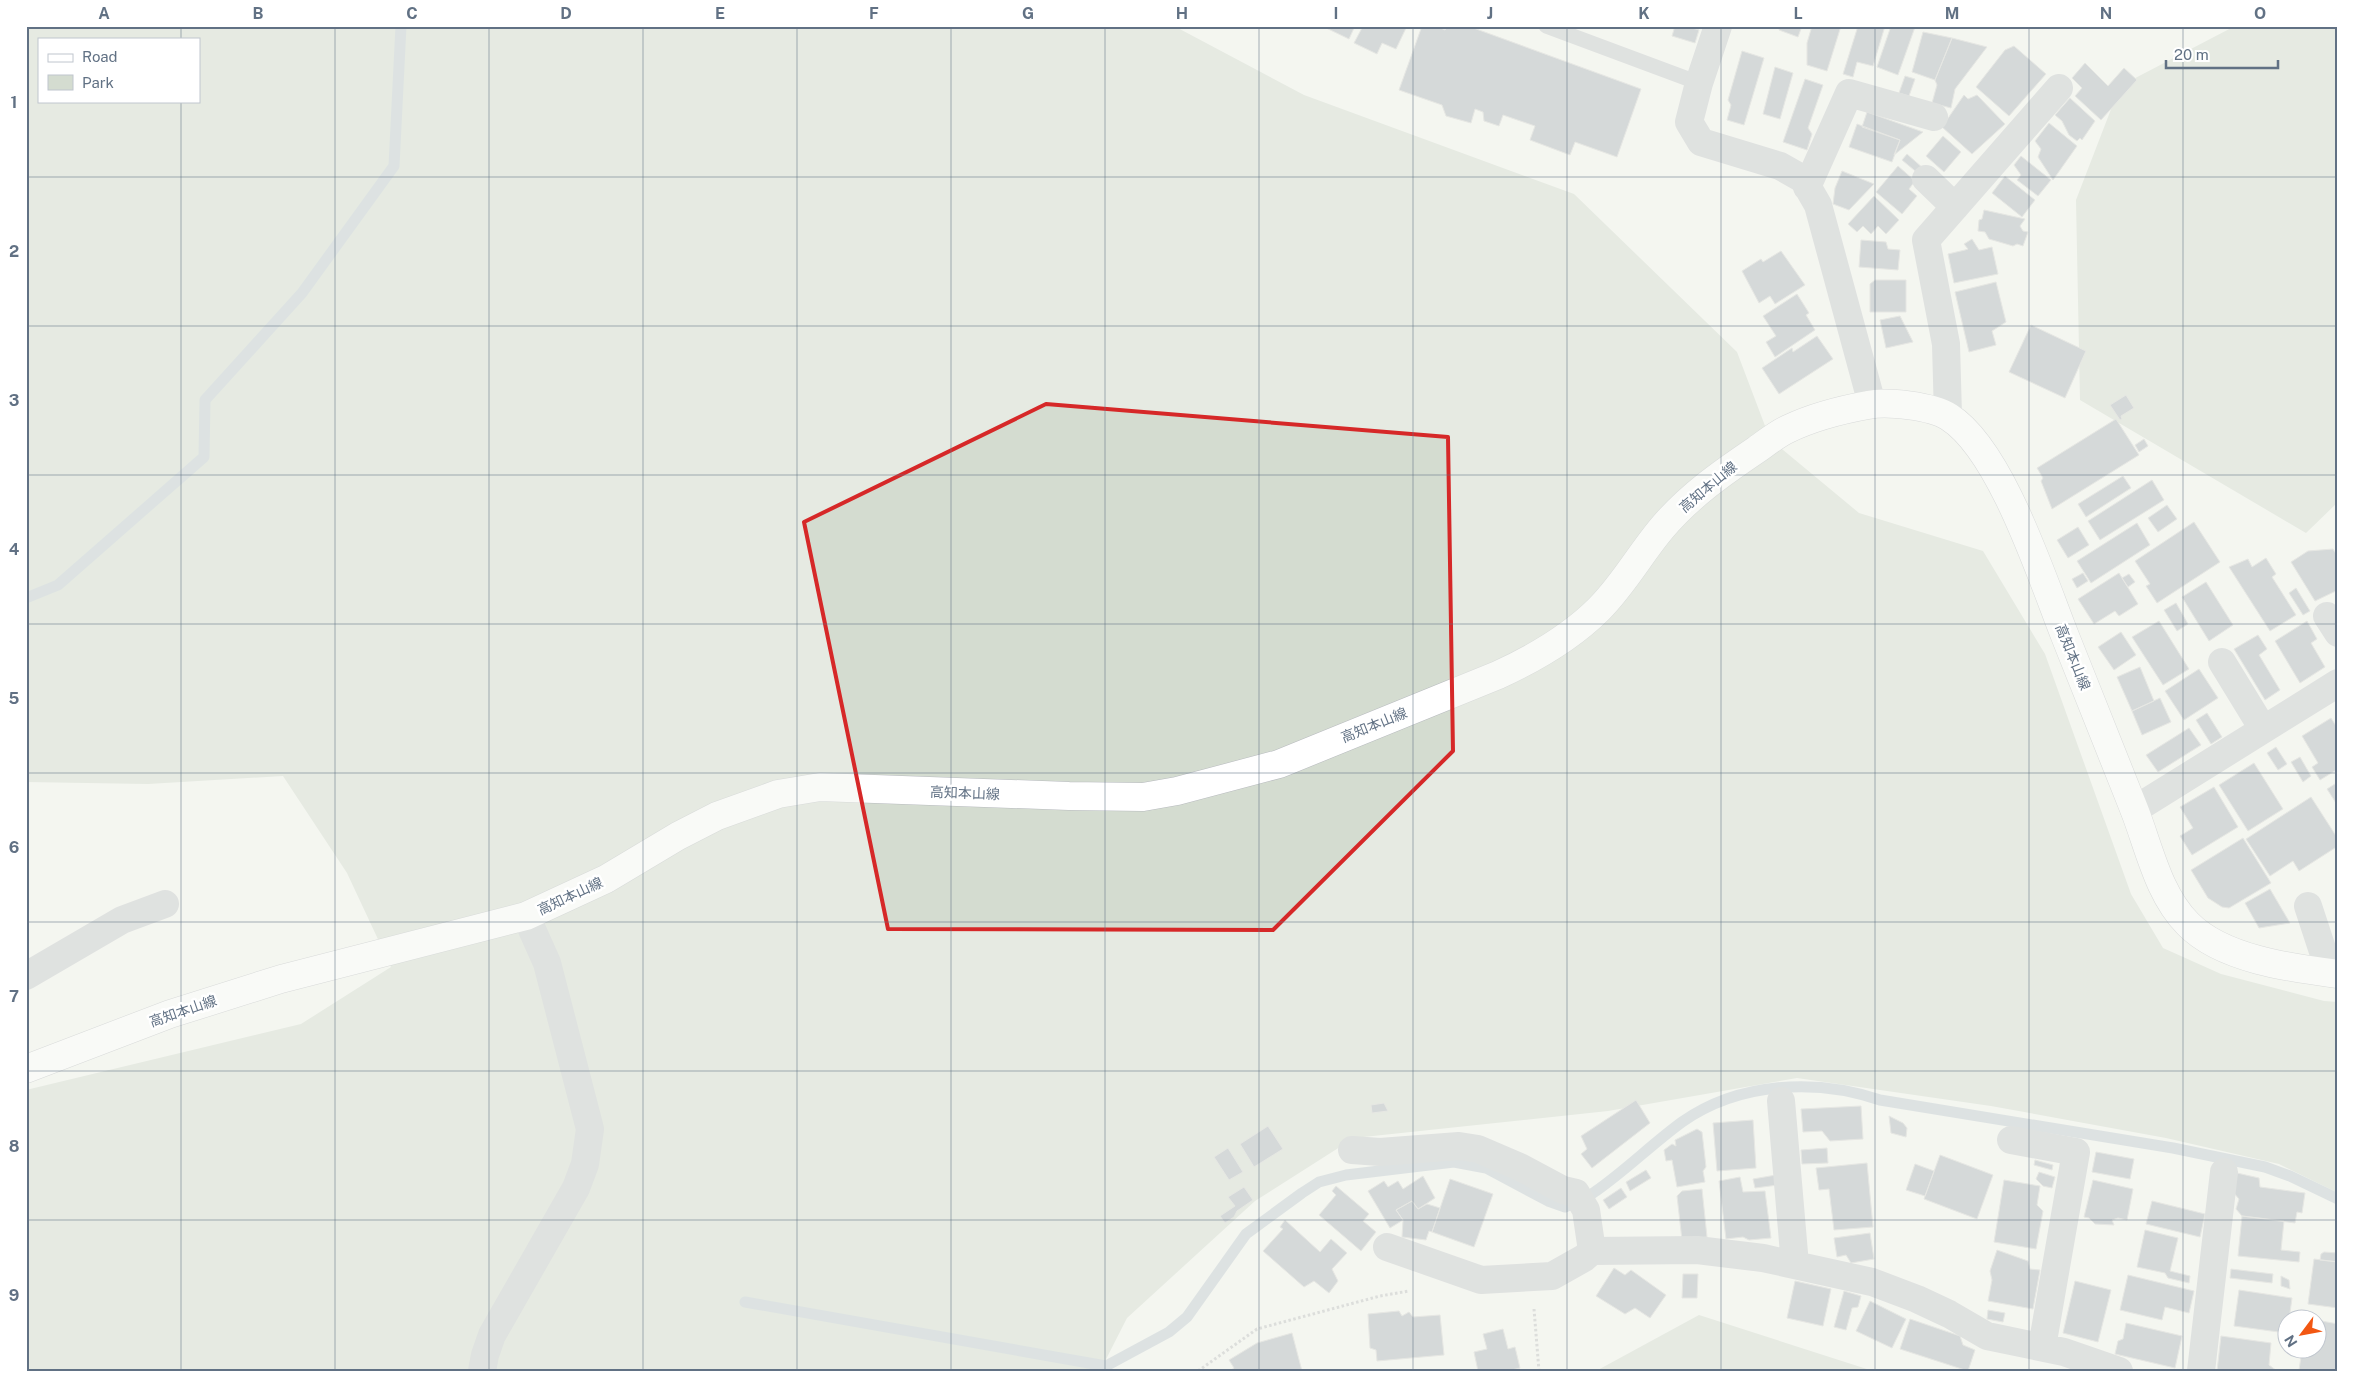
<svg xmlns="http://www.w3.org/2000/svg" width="2364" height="1397" font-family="'Public Sans','Noto Sans JP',sans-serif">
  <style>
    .green { fill: #d4dcd0; fill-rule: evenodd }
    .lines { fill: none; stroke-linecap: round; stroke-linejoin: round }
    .stream { stroke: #c1cbd1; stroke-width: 11 }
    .building { fill: #b0b7bd; stroke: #d5d5d3 }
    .primary-casing { stroke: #b8bbbf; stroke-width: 29 }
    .path { stroke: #bfc0c2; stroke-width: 3; stroke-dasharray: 2.5 2.5; stroke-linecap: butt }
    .service { stroke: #c6c9cc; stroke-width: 15 }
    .minor { stroke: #c6c9cc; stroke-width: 28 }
    .primary { stroke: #fff; stroke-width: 28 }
    .marked { fill: none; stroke: #d62828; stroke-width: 4; stroke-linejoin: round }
    .grid { fill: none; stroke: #617184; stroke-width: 1; stroke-opacity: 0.55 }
    .labels { text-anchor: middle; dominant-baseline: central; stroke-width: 5; stroke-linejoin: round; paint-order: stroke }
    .street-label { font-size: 14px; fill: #617184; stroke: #fff }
    .neatline { fill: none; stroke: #617184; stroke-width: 2 }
    .grid-label { font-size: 16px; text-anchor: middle; font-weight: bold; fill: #617184 }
  </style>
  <rect width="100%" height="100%" fill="#f4f5f0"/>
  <path class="green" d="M26,26h1148l130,69 270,99 163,158 33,87 89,74 124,38 62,103 86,240 32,54 58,26 103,27 14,1v191l-59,-29 -113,-26 -175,-32 -194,-28 -189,33 -254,27 -99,63 -128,117 -27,53h-1074v-281l275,-66 90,-57 -44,-94 -64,-97 -135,8 -122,-2zM39,39h160v62h-160z
    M2235,26h103v476l-32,31 -226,-133 -4,-200 44,-114z
    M1699,1315l174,56h-277z"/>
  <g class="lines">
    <path class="stream" d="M26,598l32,-13 146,-128 1,-57 97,-107 92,-127 7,-140
      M745,1302l361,64
      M1107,1371l-1,-5 63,-34 18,-15 59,-83 56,-41 17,-11 27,-7 108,-13 32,6 62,33 17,6c10,-5 22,-9 31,-16 30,-21 56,-47 86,-69 57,-40 134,-44 198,-22l293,48 92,19 25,9 48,23"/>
  </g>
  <path class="building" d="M1322,26h33l-6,13z
    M1363,26h44l-11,23 -14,-6 -5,11 -23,-11z
    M1422,26h14l9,4 3,-4h20l173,63 -24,68 -42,-15 -5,13 -40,-15 5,-14 -32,-11 -4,11 -15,-5 -1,-9 -8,-3 -4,14 -25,-7 -4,-11 -43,-15z
    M1675,26h10l14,4 -4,13 -23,-7z
    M1780,26h22l-4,11 -19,-7z
    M1812,26h29l-14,45 -20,-6v-22z
    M1858,26h27l-12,40 -16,-4 -4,15 -10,-3z
    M1891,26l24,1 -17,48 -21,-8z
    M1923,32l29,6 -17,42 -23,-8z
    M1952,38l35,9 -32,42 -4,19 -19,-5 5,-18 -2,-5z
    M2014,46l32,28 -37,42 -33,-29 29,-37z
    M1742,51l22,7 -20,67 -17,-5 4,-15 -3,-5z
    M2085,63l23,23 16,-18 13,12 -36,40 -26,-24 7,-8 -10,-10z
    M1775,67l18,6 -13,46 -17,-5z
    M1905,76l10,3 -6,17 -10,-3z
    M1805,79l18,6 -15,43 4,6 -5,16 -24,-8z
    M1964,95l4,4 9,-4 28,29 -33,30 -30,-27z
    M2070,98l25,23 -13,19 -2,-2 -3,3 -8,-6 -7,-14 -7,-6z
    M1867,112l56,20 -29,23 6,-15 -38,-13z
    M2049,123l28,23 -24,34 -15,-23 3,-8 -6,-8z
    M1857,124l43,16 -8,22 -43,-15z
    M1943,136l18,16 -17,20 -18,-16z
    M1907,154l17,15 -4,6 -18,-15z
    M2021,156l30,24 -13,16 -21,-16 4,-5 -7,-10z
    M1898,166l17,15 -6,8 8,7 -15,18 -26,-22z
    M1842,171l32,13 -25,26 -16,-6 2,-16z
    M2005,176l30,24 -13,17 -30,-24z
    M1874,196l25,24 -13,14 -8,-8 -7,8 -8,-8 -6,6 -9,-8z
    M1984,210l41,9 -5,7 3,5 5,1 -5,14 -6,-2 -4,2 -24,-7 -4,-7 -7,-1 1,-11 3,-1z
    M1972,239l7,11 13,-3 6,27 -44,9 -6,-29 17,-4 3,-1 -4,-5z
    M1861,240l25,2 2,7 12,1 -2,20 -39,-3z
    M1781,251l24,34 -30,19 -5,-8 -11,7 -17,-32 19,-12 2,3z
    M1875,280h31v32h-36v-28z
    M1996,282l10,40 -14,9 4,14 -27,7 -14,-60z
    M1797,294l12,19 -3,2 9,15 -40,27 -9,-15 10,-6 -13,-20z
    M1900,316l13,26 -27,6 -6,-28z
    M2031,325l55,26 -21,47 -56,-26z
    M1817,336l16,23 -54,35 -17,-26 30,-20 1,4z
    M2126,395l8,13 -13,8 1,3 -2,1 -10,-15z
    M2116,419l23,36 -87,54 -11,-28 2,-3 -6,-10z
    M2144,439l4,7 -9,6 -4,-7z
    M2123,476l8,12 -45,29 -8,-13z
    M2152,480l12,20 -64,40 -12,-19z
    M2167,505l10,14 -19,13 -10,-14z
    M2194,522l26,40 -63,41 -11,-17 4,-2 -15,-23z
    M2137,523l13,22 -59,38 -14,-22z
    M2078,527l11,18 -21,13 -11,-18z
    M2333,549l5,8v33l-23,11 -24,-39 17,-11z
    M2266,558l10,16 -4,3 24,38 -26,16 -41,-64 19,-8 4,8z
    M2083,573l5,8 -11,7 -5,-9z
    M2119,573l19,31 -19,12 -4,-5 -21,13 -16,-25z
    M2129,574l6,8 -7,5 -6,-9z
    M2206,582l27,43 -24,16 -27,-44z
    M2296,588l14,23 -7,4 -14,-22z
    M2176,603l12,21 -11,7 -13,-21z
    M2159,621l30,48 -26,16 -31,-48z
    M2307,621l10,18 -6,4 14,24 -25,16 -25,-42z
    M2121,632l15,23 -22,15 -16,-23z
    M2258,635l9,14 -8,6 21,35 -15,10 -31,-51z
    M2140,667l14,34 -22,10 -15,-34z
    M2199,669l19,29 -34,22 -19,-29z
    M2160,698l11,24 -29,13 -10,-24z
    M2207,713l15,24 -11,7 -15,-24z
    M2331,718l7,11v40l-18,11 -8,-13 6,-4 -16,-27z
    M2189,728l12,17 -43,27 -12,-17z
    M2276,747l11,17 -9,6 -11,-17z
    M2300,757l11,19 -8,6 -12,-20z
    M2254,763l29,46 -35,22 -29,-46z
    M2338,782v24l-11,-17z
    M2214,787l24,40 -46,28 -12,-19 13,-8 -13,-21z
    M2311,797l27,42v7l-39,25 -6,-10 -23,15 -24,-37z
    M2243,838l28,45 -42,25 -7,-1 -14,-9 -17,-28z
    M2270,889l20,34 -31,5 -14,-25z
    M1636,1100l14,23 -58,45 -11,-14 6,-5 -6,-13z
    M1384,1103l4,8 -16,2 -1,-8z
    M1861,1106l2,33 -33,2 -8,-10 -19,1 -2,-23z
    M1889,1116l14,7 4,5 -1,9 -15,-4z
    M1753,1120l3,48 -39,3 -4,-48z
    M1268,1126l15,23 -29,18 -14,-23z
    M1697,1129l5,3 4,35 -3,4 2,11 -28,5 -5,-27 -6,1 -2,-11 8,-6 4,2 -1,-6z
    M1228,1148l15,24 -14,8 -15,-23z
    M1827,1148l1,15 -26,1 -1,-14z
    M2096,1152l38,7 -4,20 -38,-7z
    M1940,1155l53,20 -16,44 -53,-20z
    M2035,1160l18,5 -1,5 -18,-5z
    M1867,1163l6,64 -39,3 -5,-41 -10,1 -3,-22z
    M1915,1164l19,7 -9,25 -19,-6z
    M1646,1170l5,8 -21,13 -4,-9z
    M2039,1172l16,5 -3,11 -9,-2 -7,-7z
    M2237,1173l22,5 1,9 45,6 -3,20 -5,-1 -2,11 -53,-7 -6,-7 3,-10 -6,-7z
    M1776,1175l2,10 -23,3 -2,-9z
    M1423,1176l12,22 -17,11 -6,-8 -16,9 7,10 -13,8 -22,-37 16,-10 4,6 10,-6 5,8z
    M1740,1177l3,15 22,-1 6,47 -22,2 -6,-3 -17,2 -7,-58z
    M1450,1179l43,15 -19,53 -42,-15z
    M2004,1180l36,6 -3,19 6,6 -7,38 -42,-7z
    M2093,1180l40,9 -6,31 -9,-2 -6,2 2,5 -19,-1 -6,-6 -5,-1z
    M1336,1186l33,28 -6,7 13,11 -15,19 -42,-36 17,-20 -4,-4z
    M1244,1187l9,13 -16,11 -3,6 -9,6 -5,-7 15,-10 -7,-9z
    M1621,1188l6,9 -18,12 -6,-9z
    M1702,1189l5,48 -25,3 -5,-44 5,-5z
    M1412,1201l6,8 9,-5 13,4 -8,24 -3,-1 -3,9 -24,-3 1,-17 -7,-10z
    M2152,1201l53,13 -5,23 -54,-13z
    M2242,1216l42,5 -3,29 19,2 -1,10 -61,-6z
    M1285,1220l35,32 11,-13 16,14 -15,16 6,12 -9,12 -15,-12 -10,6 -41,-36 20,-22 -3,-2z
    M2145,1230l33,8 -8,33 20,5 -1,7 -21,-5 -3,-5 -28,-6z
    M1870,1233l4,26 -23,4 -5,-8 -9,2 -3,-19z
    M1997,1250l31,11 2,8 10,1 -7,39 -45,-8 4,-21 -2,-9z
    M2324,1252l14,1v9l-18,-2 1,-6z
    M2314,1259l24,3v46l-30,-4z
    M1614,1268l11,7 6,-5 35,25 -16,23 -15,-10 -10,6 -29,-18z
    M2231,1269l42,5 -1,9 -42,-5z
    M1683,1274h15l-1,24h-15z
    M2128,1275l66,16 -5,22 -24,-6 -3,13 -42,-10z
    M2281,1276l8,4 1,9 -9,-3z
    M1795,1281l36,8 -8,37 -36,-8z
    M2075,1281l36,9 -13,52 -35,-9z
    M2239,1290l53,8 -3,22h-3v13l-52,-7z
    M1844,1291l17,5 -3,11 -6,1 -6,22 -12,-3z
    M1870,1301l36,18 -14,29 -36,-17z
    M1988,1310l17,3 -2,9 -16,-3z
    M1399,1311l3,5 7,-4 4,5 27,-2 4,40 -67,6 -1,-11 -6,-2 -2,-34z
    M1910,1319l50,17 3,9 12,5 -7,21 -68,-22z
    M2316,1320l22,4v47l-39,-1 3,-20h14z
    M2126,1323l56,13 -7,32 -60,-14 3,-13 5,-2z
    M1503,1329l5,20 7,-2 5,21 -13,3h-29l-4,-19 13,-3 -4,-15z
    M1292,1333l10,38h-72l4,-3 -5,-8 28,-17z
    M2221,1336l50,7 -2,22 8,6h-60z"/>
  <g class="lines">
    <defs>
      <path id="primary" d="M26,1069l144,-55 111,-35 245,-63 80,-37 72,-43 39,-20 61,-22 42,-7 249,9 74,1 34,-6 102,-27 219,-89c37,-17 72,-37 101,-66 25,-25 41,-55 63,-81 27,-32 60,-55 94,-78 10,-7 21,-16 32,-21 25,-12 52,-19 80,-24 19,-4 64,1 81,12 52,33 93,161 116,219 23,57 46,115 69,173 15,38 24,85 54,115 34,35 103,44 150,50"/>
    </defs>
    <use href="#primary" class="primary-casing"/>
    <path class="path" d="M1534,1309l5,62
      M1198,1371l59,-42 123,-33 29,-5"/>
    <path class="service" d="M1546,26l153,57"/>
    <path class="minor" d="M1718,26l-19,57 -10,39 12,20 79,24 23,13 15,26 54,199
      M1926,179l29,28
      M1807,187l42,-94 85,24
      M1948,416l-2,-72 -20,-104 133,-152
      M2327,616l11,17
      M2222,662l41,67
      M2134,810l204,-127
      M2308,906l22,67 8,-5
      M26,976l96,-56 43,-16
      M1781,1101l14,164
      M2011,1140l65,12 -34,195
      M1352,1150l28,2 79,-6 19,3 42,18 43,23 13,3 10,17 6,41
      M1387,1247l94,33 71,-4 32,-18 8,-7 105,-1 66,8 109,24 45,17 32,15 38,22 77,16 55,19
      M482,1371l3,-16 7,-20 84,-147 9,-24 5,-35 -43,-166 -21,-47
      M2201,1371l23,-199"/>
    <use href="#primary" class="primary"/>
  </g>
  <path d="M0 0H2364V1397H0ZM1046,404l402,33 5,314 -180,179 -385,-1 -84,-407z" fill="#f4f5f0" fill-opacity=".55" fill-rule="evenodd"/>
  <path class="marked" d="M1046,404l402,33 5,314 -180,179 -385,-1 -84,-407z"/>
  <path class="grid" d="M181,26v13M335,26v1345M489,26v1345M643,26v1345M797,26v1345M951,26v1345M1105,26v1345M1259,26v1345M1413,26v1345M1567,26v1345M1721,26v1345M1875,26v1345M2029,26v1345M2183,26v1345M181,101v1270M26,177h2312M26,326h2312M26,475h2312M26,624h2312M26,773h2312M26,922h2312M26,1071h2312M26,1220h2312"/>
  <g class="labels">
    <g class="street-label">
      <text transform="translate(1708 487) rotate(-40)">高知本山線</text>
      <text transform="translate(2073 657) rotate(68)">高知本山線</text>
      <text transform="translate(1374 725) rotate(-22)">高知本山線</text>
      <text transform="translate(965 793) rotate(2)">高知本山線</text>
      <text transform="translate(570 896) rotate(-25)">高知本山線</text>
      <text transform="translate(183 1011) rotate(-19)">高知本山線</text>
    </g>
  </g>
  <rect width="2364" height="1397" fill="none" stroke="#ffffff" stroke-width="55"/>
  <rect x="38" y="38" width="162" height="65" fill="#ffffff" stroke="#c0c6ce"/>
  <rect x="48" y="54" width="25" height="8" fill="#ffffff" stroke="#c0c6ce"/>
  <text x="82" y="62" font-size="15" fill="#617184">Road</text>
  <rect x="48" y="75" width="25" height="15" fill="#d4dcd0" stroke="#c0c6ce"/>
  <text x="82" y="88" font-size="15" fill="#617184">Park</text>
  <g transform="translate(2302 1334) rotate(238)"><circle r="24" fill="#ffffff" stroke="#c0c6ce"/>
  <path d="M0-4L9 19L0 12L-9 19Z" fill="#f25712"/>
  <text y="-8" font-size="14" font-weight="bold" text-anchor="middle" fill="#617184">N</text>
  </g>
  <path d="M2166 60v8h112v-8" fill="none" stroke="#617184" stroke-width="2.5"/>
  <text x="2174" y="60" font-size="15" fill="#617184" stroke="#ffffff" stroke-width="4" paint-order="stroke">20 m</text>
  <rect x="28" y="28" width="2308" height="1342" class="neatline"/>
  <g class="grid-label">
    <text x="104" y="19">A</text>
    <text x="258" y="19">B</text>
    <text x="412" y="19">C</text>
    <text x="566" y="19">D</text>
    <text x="720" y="19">E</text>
    <text x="874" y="19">F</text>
    <text x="1028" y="19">G</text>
    <text x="1182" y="19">H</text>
    <text x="1336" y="19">I</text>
    <text x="1490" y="19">J</text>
    <text x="1644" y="19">K</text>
    <text x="1798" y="19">L</text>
    <text x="1952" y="19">M</text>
    <text x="2106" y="19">N</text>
    <text x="2260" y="19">O</text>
    <text x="14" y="108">1</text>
    <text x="14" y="257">2</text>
    <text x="14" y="406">3</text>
    <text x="14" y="555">4</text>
    <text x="14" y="704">5</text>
    <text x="14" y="853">6</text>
    <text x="14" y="1002">7</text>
    <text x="14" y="1152">8</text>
    <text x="14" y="1301">9</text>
  </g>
</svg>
